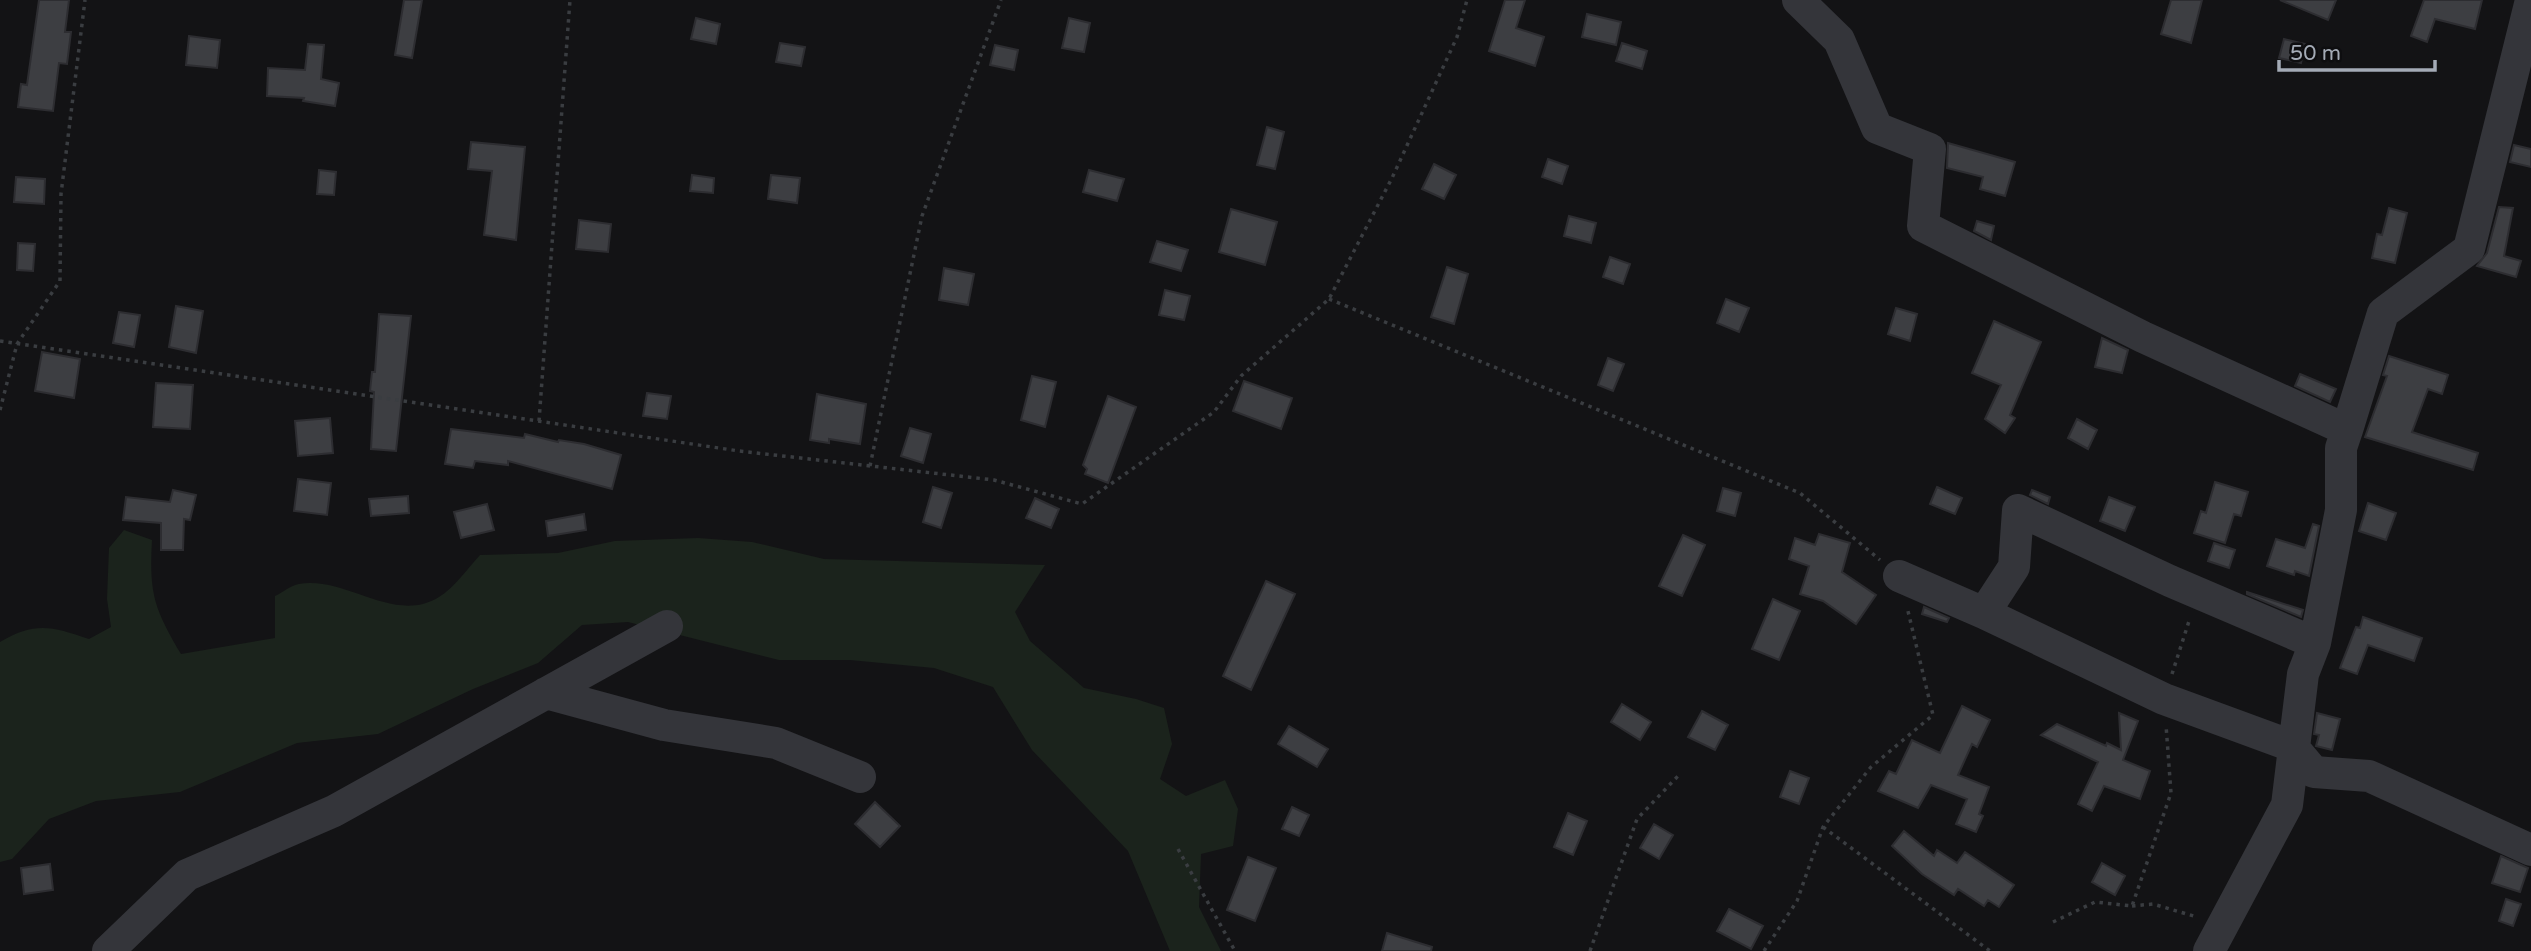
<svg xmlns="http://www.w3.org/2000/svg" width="2531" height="951" font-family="'Varela Round',sans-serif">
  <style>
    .green { fill: #1b231c }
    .building { fill: #3d3e42; stroke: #2d2d31; stroke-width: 2 }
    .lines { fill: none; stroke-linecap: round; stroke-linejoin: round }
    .path { stroke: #3a3d41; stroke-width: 3.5; stroke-dasharray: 3.5 5; stroke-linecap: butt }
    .minor { stroke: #34353a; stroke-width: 32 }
  </style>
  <rect width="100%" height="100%" fill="#131315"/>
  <path class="green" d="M124,530l28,10c-3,54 2,68 29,114l94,-16v-42c7,-3 16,-11 24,-12 48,-8 95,41 140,13 15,-9 29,-29 41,-42l78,-2 57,-12 83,-3 54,4 72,17 221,6 -30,47 15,29 54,47 52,11 28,9 8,36 -12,35 26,17 39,-16 13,29 -5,37 -32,8 -2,53 22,44h-51l-42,-100 -96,-101 -39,-63 -59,-19 -84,-8h-71l-151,-38 -46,3 -44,38 -65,26 -95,45 -81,9 -117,49 -84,9 -47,18 -37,40 -12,3v-220c36,-21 52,-15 89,-3l22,-12 -4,-28 2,-51z"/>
  <path class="building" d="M39,0h30l-4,32h6l-4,32 -8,-1 -6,48 -35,-4 3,-23 6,1z
    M404,0h18l-10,58 -17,-3z
    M1505,0h20l-9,28 28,9 -9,29 -46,-15z
    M2171,0h31l-11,43 -30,-9z
    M2280,0h56l-8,20z
    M2424,0h58l-7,29 -40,-10 -8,23 -16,-6z
    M1587,14l34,8 -5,23 -34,-8z
    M696,18l24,6 -4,20 -25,-5z
    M1069,18l21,5 -6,29 -22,-4z
    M189,36l31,4 -3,28 -31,-3z
    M2284,39l21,5 -4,19 -22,-5z
    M780,43l25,4 -4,19 -25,-4z
    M1622,43l25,8 -5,18 -26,-8z
    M308,44l16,1 -3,34 18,4 -4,23 -32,-5 1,-3 -37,-2 1,-28 37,2z
    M995,45l23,5 -4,20 -24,-5z
    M1267,127l17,5 -9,37 -18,-4z
    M471,142l54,5 -9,93 -32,-5 8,-64 -24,-2z
    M1948,143l67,19 -10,34 -25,-7 3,-12 -36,-9z
    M2514,145l17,4v18l-21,-5z
    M1548,159l20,7 -6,18 -20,-7z
    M1434,164l22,11 -12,24 -22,-10z
    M319,170l17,2 -2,23 -17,-1z
    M1089,170l35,9 -7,22 -34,-9z
    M692,175l22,3 -1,15 -23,-2z
    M771,175l29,3 -3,25 -29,-4z
    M16,177l29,2 -1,25 -30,-2z
    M2499,207l14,1 -9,48 17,5 -5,16 -39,-11 10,-13z
    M2389,208l18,5 -12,50 -23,-5 5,-24 5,1z
    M1231,209l46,13 -12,43 -46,-13z
    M1569,216l27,7 -5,20 -27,-7z
    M579,220l32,4 -3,28 -32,-3z
    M1977,221l17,5 -3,14 -17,-9z
    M1157,241l31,9 -7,21 -31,-9z
    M18,243l17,1 -2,27 -16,-1z
    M1610,257l20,7 -7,20 -20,-7z
    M1447,267l21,7 -14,50 -23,-7z
    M944,268l30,6 -6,31 -29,-5z
    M1165,290l25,6 -6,24 -25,-5z
    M1726,299l23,9 -10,24 -22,-9z
    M176,306l27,5 -7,42 -27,-6z
    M1896,308l21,6 -7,27 -22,-7z
    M119,312l21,3 -6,32 -21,-4z
    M379,314l32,2 -15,135 -25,-2 3,-57 -4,-1 2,-19h3z
    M1994,321l47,21 -31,73 5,3 -10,15 -20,-14 16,-34 -29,-12z
    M2102,338l26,12 -6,23 -27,-6z
    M42,352l38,7 -6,39 -39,-7z
    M2389,356l59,19 -6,19 -14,-5 -16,43 66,21 -5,17 -108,-33 22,-61 -4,-1z
    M1608,358l16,6 -11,27 -15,-6z
    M2300,374l36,15 -6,13 -35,-16z
    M1032,376l24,6 -11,45 -24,-7z
    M1244,381l48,17 -11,31 -48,-18z
    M156,383l37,2 -3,44 -37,-2z
    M647,393l24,3 -4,23 -24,-3z
    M817,394l49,10 -6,40 -31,-5v4l-19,-3z
    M1108,396l28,11 -28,76 -23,-9 2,-5 -4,-4z
    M330,418l3,35 -35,3 -3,-35z
    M2077,419l20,11 -9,19 -20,-11z
    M910,428l21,6 -8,29 -22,-7z
    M451,429l73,9 1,-4 33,8 1,-2 25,4 37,11 -9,34 -104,-28v4l-33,-4 -2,7 -28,-4z
    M298,479l33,4 -4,32 -33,-4z
    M2215,482l33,10 -7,24 -7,-2 -9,29 -31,-10 7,-22 5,2z
    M933,487l19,6 -11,35 -18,-6z
    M1937,487l25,11 -7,16 -25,-10z
    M1723,488l18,5 -6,23 -18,-5z
    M173,490l23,5 -6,25 -6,-1 -1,31h-22v-27l-38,-3 3,-23 44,5z
    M2032,490l18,7 -2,7 -18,-9z
    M408,496l1,17 -38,3 -2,-17z
    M2109,497l26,10 -10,24 -25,-10z
    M1035,498l24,11 -8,19 -25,-10z
    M2368,503l28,10 -10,27 -27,-9z
    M487,504l7,26 -33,8 -7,-26z
    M584,514l2,16 -38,6 -2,-15z
    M2313,524l6,2 -10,50 -14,-5 -1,4 -27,-9 9,-27 29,9z
    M1819,534l31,9 -8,29 34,23 -20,29 -33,-23 -23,-7 9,-28 -20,-7 6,-21 20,7z
    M1683,535l22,10 -23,51 -23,-10z
    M2214,543l21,7 -6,18 -21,-7z
    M1266,581l29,13 -44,96 -28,-14z
    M2247,592l56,18 -2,7 -54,-23z
    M1773,599l27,12 -21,49 -27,-11z
    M1924,607l25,11 -2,4 -25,-8z
    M2363,617l59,21 -8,23 -46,-16 -11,29 -17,-6 16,-41 4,1z
    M1622,704l29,18 -11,18 -29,-18z
    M1962,706l28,14 -13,27 -5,-3 -14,31 31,12 -10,27 4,2 -7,16 -20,-8 11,-25 -36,-14 -13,23 -40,-17 11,-20 7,3 16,-34 28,13z
    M1702,711l26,14 -13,25 -27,-13z
    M2119,713l19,8 -15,39 27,11 -10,28 -36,-13 -12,25 -14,-7 20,-42 -57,-27 16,-11 49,22 1,-3 14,7z
    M2317,713l23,6 -8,31 -16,-4 3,-11 -5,-1z
    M1289,726l39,23 -11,18 -39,-23z
    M1790,771l19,7 -10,26 -19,-7z
    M875,802l25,24 -20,21 -25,-23z
    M1292,807l17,8 -10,21 -17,-7z
    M1568,813l19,8 -14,34 -19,-8z
    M1654,824l19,11 -14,24 -19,-11z
    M1904,831l30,25 3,-6 20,13 8,-11 49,33 -15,22 -11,-7 -4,6 -26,-17 -4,6 -32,-21 -30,-28z
    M2501,856l27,12 -8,24 -28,-9z
    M1248,857l28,11 -21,53 -28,-11z
    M2102,863l23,13 -10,19 -23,-13z
    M50,864l3,26 -29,4 -3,-26z
    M2506,899l15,5 -8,22 -14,-5z
    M1729,909l34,17 -12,23 -34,-18z
    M1387,933l45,14 -1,4h-49z"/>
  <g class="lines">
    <path class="path" d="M1329,299l471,194 80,67
      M0,341l739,110 255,29 88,24 132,-92 27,-36 88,-77 63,-121 65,-141 10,-37
      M0,410l17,-66 43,-63 1,-87 24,-194
      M539,421l31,-421
      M870,466l52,-250 79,-216
      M2172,674l18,-56
      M1823,827l167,124
      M1178,849l57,102
      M2132,906l21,-2 44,13
      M2053,922l42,-20 37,4 39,-113 -5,-68
      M1590,951l47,-132 41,-43
      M1764,951l33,-50 26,-74 48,-60 62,-52 -26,-108"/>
    <path class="minor" d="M1798,0l41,40 38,88 53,21 -7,77 220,111 204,93 36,-117 86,-64 62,-249
      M1899,576l85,37 30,-46 4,-57 152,71 145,62
      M1984,613l180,86 128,47 22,26 55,4 162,74
      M546,693l118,32 112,18 84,34
      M108,951l79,-76 147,-64 333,-185
      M2209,951l78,-146 16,-131 12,-31 26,-133v-62l6,-18"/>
  </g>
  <path d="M2279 60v10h156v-10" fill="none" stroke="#a4abb6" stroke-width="3.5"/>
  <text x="2290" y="60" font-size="21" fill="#a4abb6" stroke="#0e0e10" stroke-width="5" paint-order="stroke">50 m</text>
</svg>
